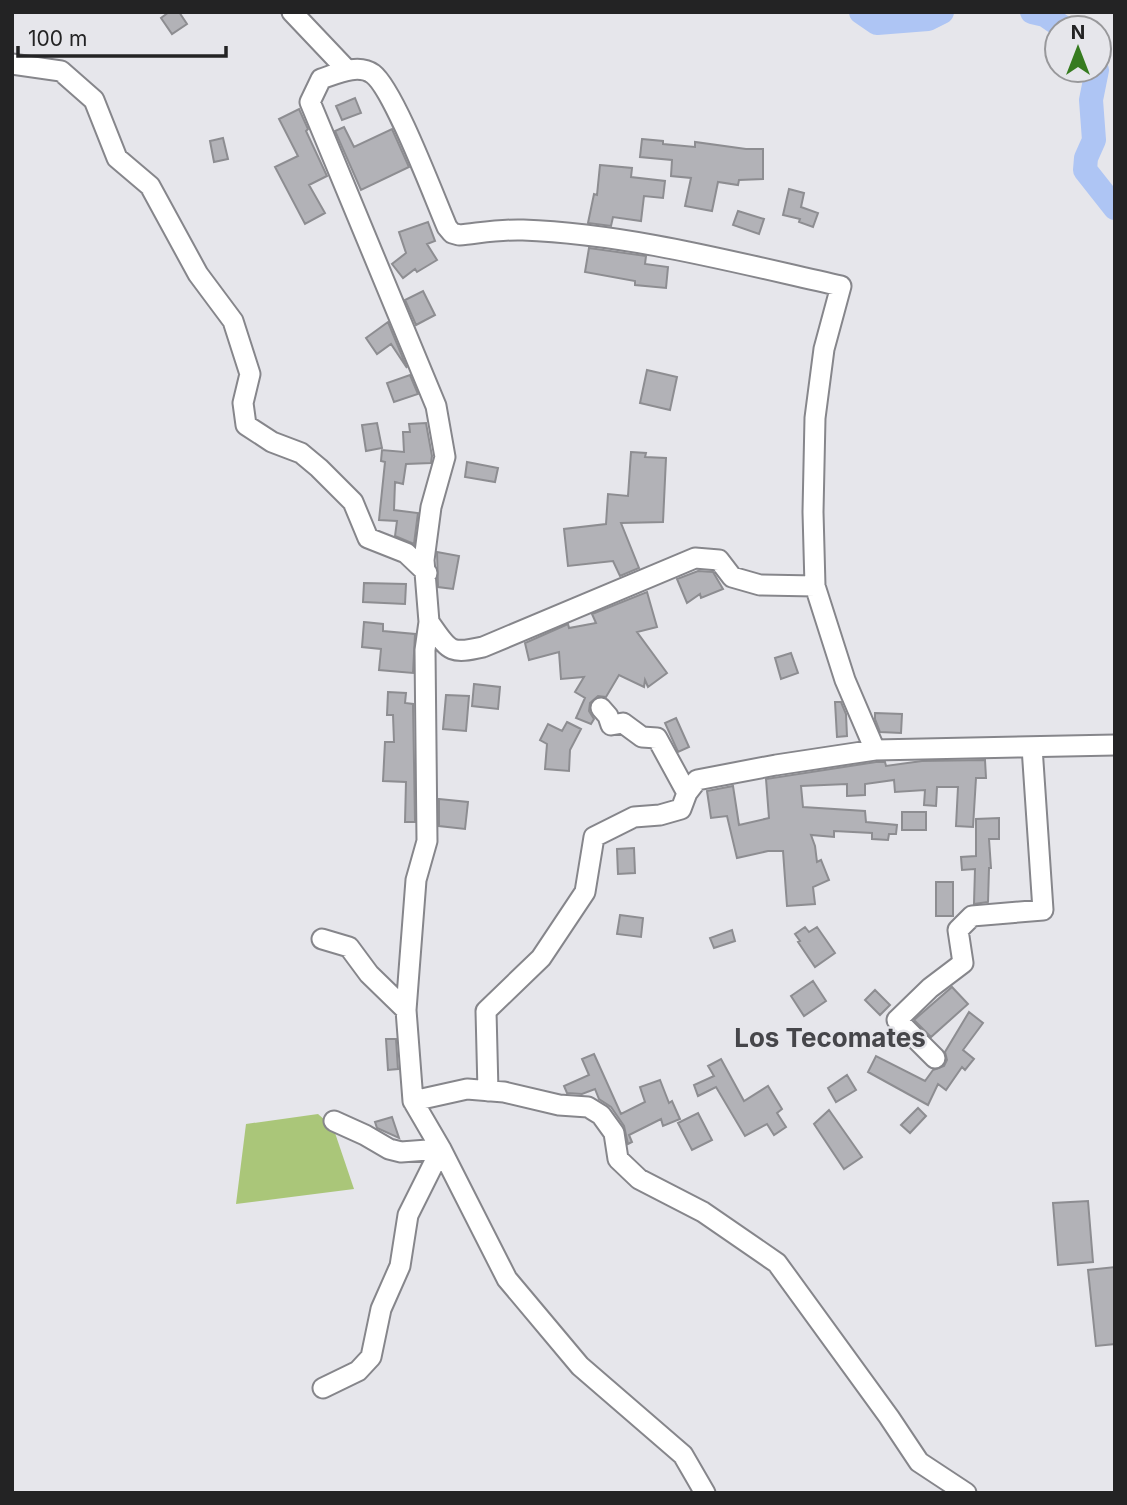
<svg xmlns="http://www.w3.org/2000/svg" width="1127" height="1505" font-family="Inter,sans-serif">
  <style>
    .green { fill: #aac679 }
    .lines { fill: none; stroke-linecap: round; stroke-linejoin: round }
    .river { stroke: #aec5f4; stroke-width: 24 }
    .building { fill: #b2b2b7; stroke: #8d8d91; stroke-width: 2 }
    .minor-casing { stroke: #86868b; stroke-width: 23 }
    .minor { stroke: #fff; stroke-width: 19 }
    .labels { text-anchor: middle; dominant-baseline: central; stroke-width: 5; stroke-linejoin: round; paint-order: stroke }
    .quarter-label { font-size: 26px; font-weight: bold; fill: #46464a; stroke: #e6e6eb }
  </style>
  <rect width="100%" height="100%" fill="#e6e6eb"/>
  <path class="green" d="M318,1114l15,13 21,62 -118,15 10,-80z"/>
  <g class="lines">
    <path class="river" d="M861,12l16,11 51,-4 14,-7
      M1032,12l13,3 19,13
      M1097,70l-6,30 3,40 -8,18 -1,12 30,38"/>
  </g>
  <path class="building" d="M169,12h10l8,12 -15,10 -11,-16z
    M355,98l6,15 -19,7 -6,-14z
    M299,109l9,20 -2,2 21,45 -18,9 16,28 -20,11 -30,-57 23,-11 -19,-37z
    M344,127l10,20 38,-18 17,38 -48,23 -26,-59z
    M223,138l5,21 -14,3 -4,-21z
    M642,139l21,2v3l32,3v-5l51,7h17v30l-24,1 -1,5 -20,-3 -6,29 -27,-5 6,-28 -20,-2 1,-16 -32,-3z
    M600,165l32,3 -1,9 34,4 -2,17 -19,-2 -3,25 -28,-4 -2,9 -23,-3 6,-29 3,1z
    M789,189l15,4 -3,14 17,6 -5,14 -14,-5 1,-3 -17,-4z
    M738,211l26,8 -5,15 -26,-9z
    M428,222l7,19 -8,3 10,16 -20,12 -2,-3 -12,9 -11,-14 14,-11 -7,-21z
    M589,248l57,8 -1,8 23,3 -2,21 -31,-3v-4l-50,-9z
    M423,291l12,24 -19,10 -11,-25z
    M388,322l19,46 -16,-24 -14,10 -11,-16z
    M647,370l30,7 -7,33 -30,-7z
    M410,375l8,19 -24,8 -7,-19z
    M377,423l5,25 -16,3 -4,-26z
    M426,423l6,33 -1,7 -25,1 -3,20 -8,-2 -1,28 24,3 -4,31 -19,-8 2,-15 -18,-1 6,-58 -4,-1 1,-11 22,2 -1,-20h7l-1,-8z
    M631,452l15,1 -1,4 21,1 -3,64 -42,1 18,45 -19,8 -7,-15 -45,5 -4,-37 42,-5 2,-30 20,2z
    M467,462l31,6 -3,14 -30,-5z
    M437,552l22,4 -6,33 -15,-2z
    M698,571l15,1 10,17 -22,9 -1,-4 -13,9 -10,-24z
    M364,583l42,1 -1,20 -42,-2z
    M647,592l10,35 -20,5 30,41 -19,14 -3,-7 -1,7 -25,-12 -13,22 -8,-1 -8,7 -1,8 5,8 -3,5 -15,-6 9,-20 -10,-6 9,-15 -23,2 -2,-27 -30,8 -4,-17 43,-19 1,4 27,-5 -4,-9z
    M364,622l19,2v7l32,3 -2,39 -34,-3 2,-21 -19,-2z
    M791,653l7,20 -17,6 -6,-21z
    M474,684l26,3 -2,22 -26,-3z
    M388,692l18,1 -1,10 8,1 2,118h-10l1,-40 -23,-1 2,-39h9l-1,-27h-6z
    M446,695l23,1 -3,35 -23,-2z
    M835,702h6l5,12 1,22 -10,1z
    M875,713l27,1 -1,19 -21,-1 -5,-13z
    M676,718l13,29 -11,5 -13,-29z
    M567,722l14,7 -11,21 -1,21 -24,-2 2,-25 -7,-4 8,-16 14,7z
    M985,760l1,18h-10l-3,49 -17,-1 2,-39h-21l-1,19 -12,-1 1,-15 -30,2 -1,-12 -29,4v11l-18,1v-12l-46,2 2,21 62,4 1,11 31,3 -1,9h-7l-1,6 -16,-1v-6l-38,-2v6l-23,-2 4,11 2,16 4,-2 8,20 -16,7 2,17 -28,2 -4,-55h-15l-31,7 -10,-42 -16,2 -4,-27 26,-5 6,39 30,-7 -3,-39 110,-17h9l1,4 36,-5z
    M439,799l29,3 -3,27 -26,-3z
    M902,812h24v18h-24z
    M999,818v21h-10l2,29h-2l-1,34 -14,2 1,-35 -13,1 -1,-13 15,-1v-37z
    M634,848l1,25 -17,1 -1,-25z
    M936,882h17v34h-17z
    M620,915l23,3 -2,19 -24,-3z
    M805,927l4,5 8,-5 18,26 -20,14 -17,-25 2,-1 -5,-7z
    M732,930l3,11 -21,7 -4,-10z
    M813,981l13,20 -22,15 -13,-20z
    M952,987l16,17 -37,33 -17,-17z
    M875,990l15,15 -10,10 -15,-15z
    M969,1012l14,11 -20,27 11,9 -9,11 -3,-3 -16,23 -8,-6 -10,21 -60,-33 8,-16 49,25 8,-11 11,-4 3,-6 -2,-8z
    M386,1039h10l2,30 -10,1z
    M594,1054l27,60 24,-12 -5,-15 20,-7 9,23 3,-2 8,18 -17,7 -2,-7 -32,16 3,7 -4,2 -4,-18 -13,-19 -12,-8 -4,-10 -13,5 -15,-1 -3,-7 25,-11 -7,-16z
    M721,1059l23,42 24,-15 14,23 -5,4 9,14 -12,8 -7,-11 -22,12 -29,-49 -18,9 -4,-11 20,-9 -6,-10z
    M847,1075l9,15 -20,12 -8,-14z
    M918,1108l8,8 -16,17 -9,-8z
    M829,1110l33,47 -18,12 -30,-45z
    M698,1113l14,27 -20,10 -14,-27z
    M392,1117l7,21 -22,-10 -2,-6z
    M1088,1201l5,61 -35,3 -5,-62z
    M1115,1267v77l-19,2 -8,-76z"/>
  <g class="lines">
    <defs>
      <path id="minor" d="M292,12l55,58
        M12,64l49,7 33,29 23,58 33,28 48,88 35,47 17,53 -7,29 3,22 26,17 29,11 18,15 34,34 15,36 38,15 21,20
        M429,622c20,28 19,33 54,25l212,-89 24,2 13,17 28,8 55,1
        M601,708l7,8 3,9 12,-2 19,14 15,1 30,55
        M322,939l27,8 20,27 37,36
        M935,1058l-38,-38 33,-32 33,-25 -5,-33 14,-14 71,-6 -11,-163
        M488,1091l-2,-80 55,-53 44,-66 9,-55 40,-20 26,-2 21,-6 6,-16 10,-13 79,-15 99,-15 240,-5
        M413,1101l54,-12 37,3 55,13 29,2 13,8 13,18 4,26 21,20 64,33 74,51 112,154 30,45 47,31
        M334,1121l31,14 24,14 12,3 40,-3
        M323,1388l35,-17 13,-14 10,-48 19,-43 8,-51 33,-66
        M705,1493l-22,-38 -103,-89 -73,-87 -66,-130 -28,-48 -7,-91 10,-130 11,-39 -2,-191 4,-28 -5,-62 7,-53 14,-50 -9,-51 -126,-304 11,-23c15,-5 37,-16 52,-5 21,16 61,123 74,153l5,6 7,2c21,-2 43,-6 64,-5 107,4 214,33 318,56l-17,63 -9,69 -2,94 2,74 30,94 30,70"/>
    </defs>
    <use href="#minor" class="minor-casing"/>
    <use href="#minor" class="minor"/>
  </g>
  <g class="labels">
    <g class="quarter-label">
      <text x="830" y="1037">Los Tecomates</text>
    </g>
  </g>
  <rect width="1127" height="1505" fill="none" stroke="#232324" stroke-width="28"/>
  <g transform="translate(1078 49)"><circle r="33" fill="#e6e6eb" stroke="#98989b" stroke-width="2"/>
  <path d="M0-5L12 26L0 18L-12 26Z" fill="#367b1f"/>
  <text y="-10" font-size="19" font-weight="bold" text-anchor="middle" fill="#232324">N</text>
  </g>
  <path d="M18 46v10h208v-10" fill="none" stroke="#232324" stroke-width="3.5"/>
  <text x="28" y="46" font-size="21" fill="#232324" stroke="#e6e6eb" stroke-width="5" paint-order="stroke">100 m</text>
</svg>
